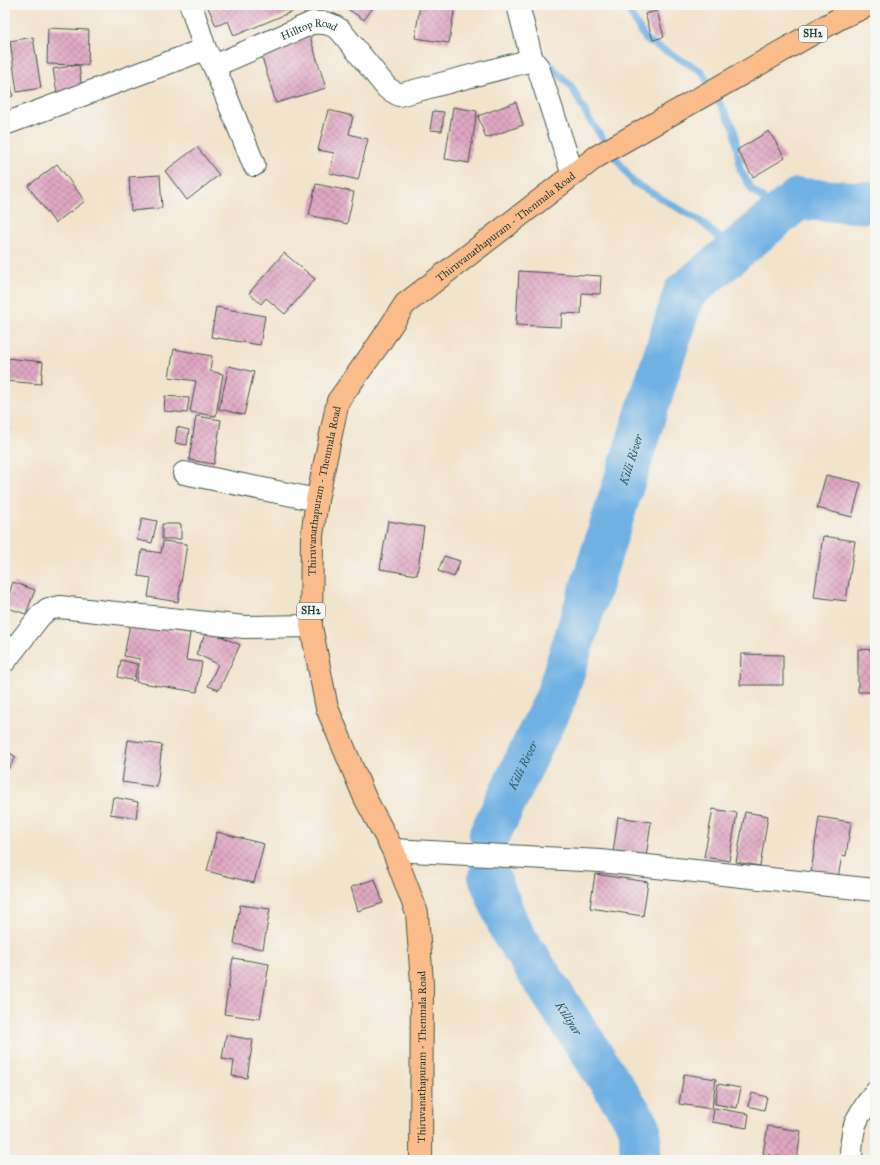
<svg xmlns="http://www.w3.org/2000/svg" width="880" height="1165" font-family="'IM FELL Great Primer',serif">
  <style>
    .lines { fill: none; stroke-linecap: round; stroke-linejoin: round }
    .stream { stroke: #6fb1e3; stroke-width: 7 }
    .river { stroke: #6fb1e3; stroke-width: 42 }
    .building { fill: url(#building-cross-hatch) }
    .minor-casing { stroke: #3f564b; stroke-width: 24 }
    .major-casing { stroke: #3f564b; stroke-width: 24 }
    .minor { stroke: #fff; stroke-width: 22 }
    .major { stroke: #fabc8b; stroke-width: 22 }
    .labels { text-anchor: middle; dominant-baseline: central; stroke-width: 3.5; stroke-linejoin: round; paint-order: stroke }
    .shield { fill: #f6f6f2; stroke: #60746d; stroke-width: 1 }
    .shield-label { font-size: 10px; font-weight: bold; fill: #1f3d34 }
    .street-label { font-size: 11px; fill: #1f3d34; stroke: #f6f6f2 }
    .water-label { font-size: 12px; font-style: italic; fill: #335a60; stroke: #f6f6f2 }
  </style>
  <defs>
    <pattern id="building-cross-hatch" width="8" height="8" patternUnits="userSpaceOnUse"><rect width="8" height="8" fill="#e0a7c3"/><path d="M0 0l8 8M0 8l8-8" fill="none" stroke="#b5899f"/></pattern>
  </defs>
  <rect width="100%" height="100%" fill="#f6f6f2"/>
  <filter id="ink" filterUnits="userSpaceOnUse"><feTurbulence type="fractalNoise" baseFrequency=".025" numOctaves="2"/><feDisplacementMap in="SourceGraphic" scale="8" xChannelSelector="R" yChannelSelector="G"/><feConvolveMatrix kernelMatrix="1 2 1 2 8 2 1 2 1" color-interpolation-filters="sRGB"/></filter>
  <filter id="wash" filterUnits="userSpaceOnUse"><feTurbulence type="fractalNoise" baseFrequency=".012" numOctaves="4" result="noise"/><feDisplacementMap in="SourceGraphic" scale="16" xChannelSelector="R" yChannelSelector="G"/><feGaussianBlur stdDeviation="0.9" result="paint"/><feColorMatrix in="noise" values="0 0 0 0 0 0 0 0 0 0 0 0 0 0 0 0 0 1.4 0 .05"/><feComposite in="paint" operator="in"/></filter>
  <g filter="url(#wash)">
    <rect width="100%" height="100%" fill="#f2e3cb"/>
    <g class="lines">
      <path class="stream" d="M628,5l3,10 15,25 55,31 33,57 6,41 12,21 29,23
        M543,58l28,28 18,33 44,63 67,39 34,29"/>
      <g class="river">
        <path id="s1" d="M490,834l66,-137 128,-404 114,-94 77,4"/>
        <path id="s2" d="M489,877l22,54 129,196v33"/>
      </g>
    </g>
    <g id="blocks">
      <path class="building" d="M207,5h96v2l-69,29 -6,-15 -12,5z
        M342,5h33l-11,15z
        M420,5h35l-6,38 -34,-5z
        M657,11l7,26 -11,3 -8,-26z
        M48,28l41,2 -1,35 -41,-1z
        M33,37l8,51 -24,4 -7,-51z
        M310,37l16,51 -50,15 -16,-52z
        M5,64l8,32 -8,2z
        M79,65l3,25 -25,3 -4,-24z
        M516,102l7,23 -37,13 -8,-22z
        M453,107l24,4 -8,52 -24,-4z
        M328,110l25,6 -4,18 19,5 -10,41 -29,-7 5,-20 -16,-3z
        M433,111l11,1 -2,19 -12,-1z
        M769,131l16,27 -32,19 -16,-27z
        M197,147l22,28 -32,25 -22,-29z
        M57,164l28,37 -30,22 -27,-37z
        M160,175l2,33 -31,3 -2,-34z
        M316,184l38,8 -7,32 -38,-9z
        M284,253l31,26 -30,35 -19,-16 -5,6 -12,-11z
        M519,271l82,5 -1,18 -18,-1 -1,21 -19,-1 -1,14 -45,-2z
        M216,307l49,9 -5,29 -49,-8z
        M174,349l38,7 -2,15 13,3 -7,42 -26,-4 6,-31 -27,-4z
        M6,358l37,4 -2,22 -36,-3z
        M229,366l25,6 -10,43 -25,-6z
        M165,396l24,2 -2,15 -23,-2z
        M5,413h4v18h-4z
        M196,416l25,4 -7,44 -25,-4z
        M177,427l12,3 -2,15 -12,-2z
        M826,475l35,8 -9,34 -35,-9z
        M142,518l15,3 -5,22 -15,-3z
        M388,521l36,6 -7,48 -37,-6z
        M162,524h19v15h-19z
        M823,536l32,5 -9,60 -32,-4z
        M163,541l24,3 -9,58 -30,-5 3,-19 -13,-2 4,-26 19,3z
        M444,556l16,5 -6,16 -16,-6z
        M13,582l22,8 -9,24 -21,-7z
        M130,624l60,9 -4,27 16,2 -5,30 -61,-10 4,-23 -16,-3z
        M207,630l33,15 -21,45 -11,-4 10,-22 -22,-10z
        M858,649l17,1v42h-17z
        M741,654l42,1v30h-43z
        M121,660l16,4 -3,17 -16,-4z
        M128,740l34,5 -5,42 -35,-5z
        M5,750l11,7 -11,17z
        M113,797l25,5 -2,16 -26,-4z
        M713,809l24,4 -8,48 -25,-4z
        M745,812l23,4 -8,50 -24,-4z
        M618,817l33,5 -5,35 -33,-4z
        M819,817l32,5 -5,34 -4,-1 -4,23 -27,-5z
        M217,832l47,12 -10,39 -47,-12z
        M595,874l53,8 -5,34 -53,-8z
        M375,879l8,24 -25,8 -7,-24z
        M240,905l30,4 -7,40 -29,-5z
        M233,958l36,6 -9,55 -36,-5z
        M226,1035l27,5 -6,38 -15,-2 2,-15 -12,-2z
        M684,1074l32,5 -4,30 -33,-5z
        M718,1084l23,4 -4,20 -22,-4z
        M752,1093l15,4 -3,13 -16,-4z
        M714,1108l35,6 -2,14 -35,-6z
        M768,1126l33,5 -4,28 -34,-5z
        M875,1149v11h-3z"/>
    </g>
  </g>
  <g filter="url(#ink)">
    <use href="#blocks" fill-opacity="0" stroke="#3f564b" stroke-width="1"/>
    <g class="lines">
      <defs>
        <g id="minor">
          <path d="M191,5l14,44"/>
          <path d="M518,5l14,55"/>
          <path d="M214,66l40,99"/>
          <path id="s3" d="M5,124l200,-75 9,17 98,-43c12,-1 18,0 28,7l47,58 12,7 133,-35 6,7 35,108"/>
          <path d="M184,473l133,27"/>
          <path d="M5,661l35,-45 8,-7 12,-2 184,20 67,-1"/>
          <path d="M393,850l207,11 275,29"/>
          <path d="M851,1160c0,-33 4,-42 24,-67"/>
        </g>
        <g id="major">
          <path id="s4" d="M421,1160l1,-177 -5,-70 -24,-63 -28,-52 -38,-90 -16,-82 1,-90 5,-36 21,-99 41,-57 26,-40 191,-147 244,-139 29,-13"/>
        </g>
      </defs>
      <use href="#minor" class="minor-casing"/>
      <use href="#major" class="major-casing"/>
      <use href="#minor" class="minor"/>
      <use href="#major" class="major"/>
    </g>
  </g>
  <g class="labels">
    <g class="shield">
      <rect x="799" y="26" width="28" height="16" rx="3"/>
      <rect x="297" y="603" width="28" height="16" rx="3"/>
    </g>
    <g class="shield-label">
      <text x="813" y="34">SH2</text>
      <text x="311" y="611">SH2</text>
    </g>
    <g class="street-label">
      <text stroke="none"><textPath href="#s3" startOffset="336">Hilltop Road</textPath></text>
      <text stroke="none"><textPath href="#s4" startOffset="1027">Thiruvanathapuram - Thenmala Road</textPath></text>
      <text stroke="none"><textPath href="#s4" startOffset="691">Thiruvanathapuram - Thenmala Road</textPath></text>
      <text stroke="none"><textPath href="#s4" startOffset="103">Thiruvanathapuram - Thenmala Road</textPath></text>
    </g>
    <g class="water-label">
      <text stroke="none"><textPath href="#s1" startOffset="401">Killi River</textPath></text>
      <text stroke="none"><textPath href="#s1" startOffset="76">Killi River</textPath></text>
      <text stroke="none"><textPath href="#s2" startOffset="163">Killiyar</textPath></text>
    </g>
  </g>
  <rect width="880" height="1165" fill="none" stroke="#f6f6f2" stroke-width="20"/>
</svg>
